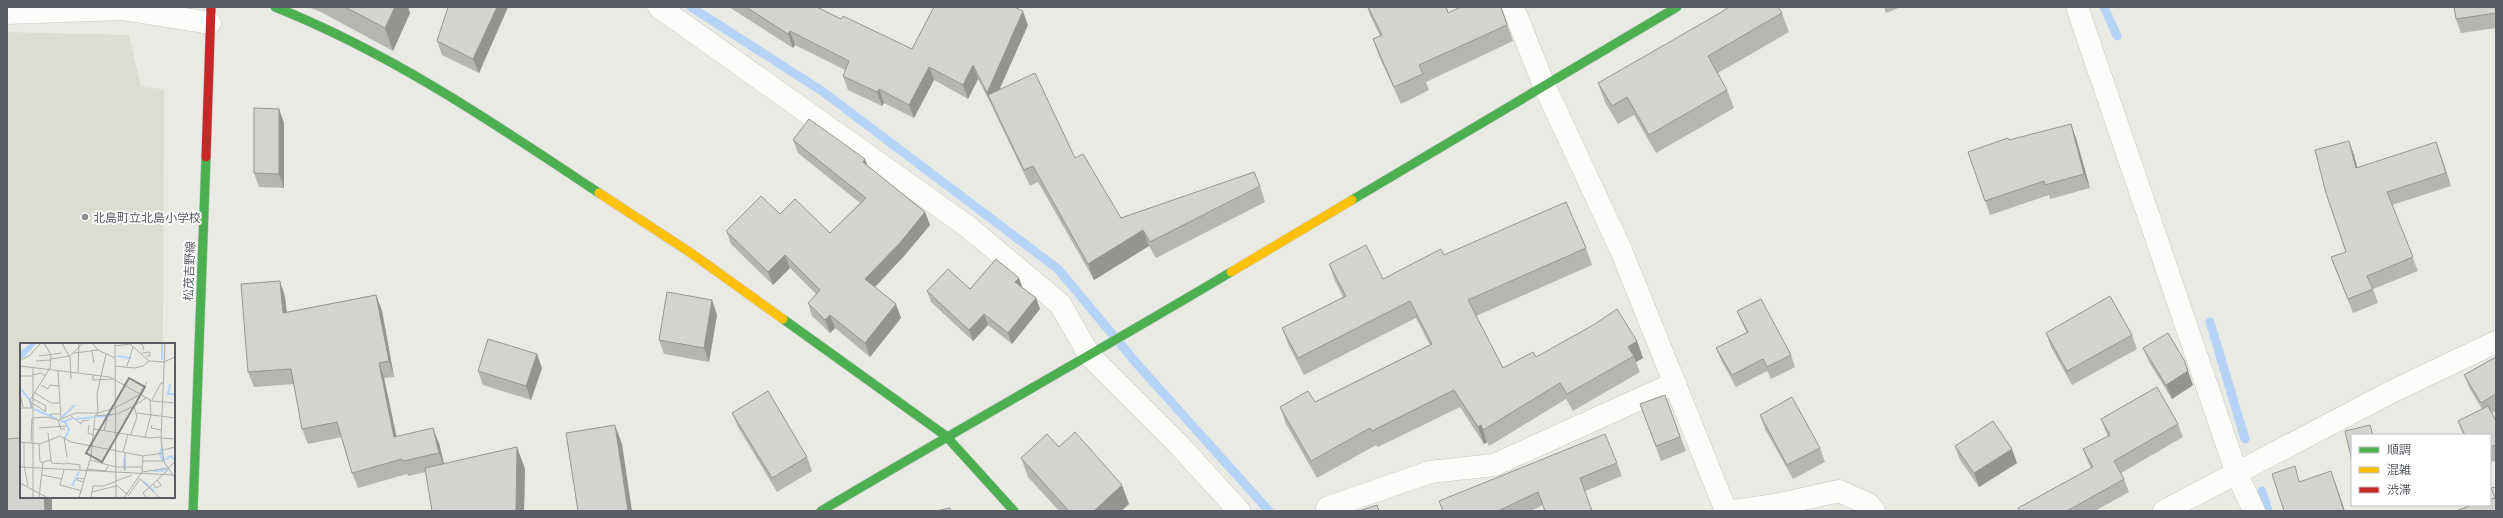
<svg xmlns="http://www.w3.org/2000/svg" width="2503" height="518" font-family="'Titillium Web','Noto Sans JP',sans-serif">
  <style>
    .education { fill: #dcdcd2 }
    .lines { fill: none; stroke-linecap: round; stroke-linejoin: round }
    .stream { stroke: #b5d3f7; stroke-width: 9 }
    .street-casing { stroke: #c6c6c5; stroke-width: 23 }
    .fast-casing { stroke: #c7c7c7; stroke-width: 10 }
    .slow-casing { stroke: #c7c7c7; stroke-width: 10 }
    .jam-casing { stroke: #c7c7c7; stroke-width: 10 }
    .street { stroke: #fcfcfb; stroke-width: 22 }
    .fast { stroke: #4caf50; stroke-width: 9 }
    .slow { stroke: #ffc107; stroke-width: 9 }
    .jam { stroke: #c62828; stroke-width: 9 }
    .wall { fill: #b5b5b2 }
    .shaded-wall { fill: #949491 }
    .building { fill: #d3d3cf; stroke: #949491 }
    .poi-dot { fill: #8c8e90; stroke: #fff; stroke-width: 1.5 }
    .labels { text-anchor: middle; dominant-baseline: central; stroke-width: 3.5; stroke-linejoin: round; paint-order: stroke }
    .poi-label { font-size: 12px; fill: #595c63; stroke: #fff; text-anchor: start }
    .street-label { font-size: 12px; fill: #595c63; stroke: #fff }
    .inset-river { fill: none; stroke: #b5d3f7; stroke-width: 2 }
    .inset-road { fill: none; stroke: #acadac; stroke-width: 1 }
    .view { fill: #848689; fill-opacity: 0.15; stroke: #848689; stroke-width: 2 }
    .inset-edge { fill: none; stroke: #595c63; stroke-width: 2 }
  </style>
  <rect width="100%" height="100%" fill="#eaeae4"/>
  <path class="education" d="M7,32l122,3 12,52 23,2 -1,255h-142v96l-14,1z"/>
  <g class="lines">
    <path class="stream" d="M691,7l131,84 236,178 80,96 131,146
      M2104,7l13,29
      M2210,322l35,117
      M2262,491l6,20"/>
    <defs>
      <path id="street" d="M659,7l308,219 93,78 30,52 89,89 60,66
        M1513,7l31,78 77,165 105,261
        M2077,7l160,467 17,37
        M7,13l115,-4 88,14
        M1327,508l103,-36 64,-7 181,-82
        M1734,511l42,-6 63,-14 29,13 6,7
        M2164,511l229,-120 103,-49"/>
      <path id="fast" d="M275,7c116,46 220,117 324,186
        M1352,200l325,-193
        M783,319l163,117 68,75
        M193,511l13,-354
        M821,511c136,-81 274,-158 410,-239"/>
      <path id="slow" d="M599,193l92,60 92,66
        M1231,272l121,-72"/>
      <path id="jam" d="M206,157l5,-150"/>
    </defs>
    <use href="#street" class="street-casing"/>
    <use href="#fast" class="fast-casing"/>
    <use href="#slow" class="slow-casing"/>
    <use href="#jam" class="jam-casing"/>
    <use href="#street" class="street"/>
    <use href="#fast" class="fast"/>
    <use href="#slow" class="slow"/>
    <use href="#jam" class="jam"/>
  </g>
  <path class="wall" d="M308,7h100l2,6 -17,38 -72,-39z
    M448,7h60l-29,66 -37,-18 -5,-14z
    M729,7h88l24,12 71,30 116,-24 -29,65 76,68 46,60 139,-32 5,16 -109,56 -7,-12 -55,34 -56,-98 -8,4 -36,-75 -2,-5 -14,-27 -10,20 -34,-19 -20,38 -30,-15 -2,3 -34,-16 -5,-14 2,-6 -50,-25 -2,3z
    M1367,7h79l2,6 53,-6 12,34 -87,41 3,8 -28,14 -22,-48 -6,-17 7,-3 -10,-21z
    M1884,7h17l-15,6z
    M2496,7v21l-35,5 -5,-14z
    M1782,13l7,19 -71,41 9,17 7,18 -78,45 -22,-38 -16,9 -13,-22 -7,-19z
    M279,109l5,14v65l-25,-1 -5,-14z
    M2076,138l14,50 -40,11 -1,-4 -59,20 -5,-14 24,-61z
    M793,140l75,26 57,46 5,13 -26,31 -29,31 26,31 -31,39 -35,-29 -5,5 -18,-17 -4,-13 8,-9 -26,-26 -17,17 -42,-41 -5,-13 54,-17 50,19 30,-30 -62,-50z
    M2349,141l5,14 3,12 84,-11 10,30 -59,19 26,66 -45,18 5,14 -25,10 -22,-56 15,-5z
    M1586,248l6,17 -116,51 27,52 33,-11 101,-16 6,17 -7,4 4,10 -67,39 -7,-12 -77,47 -2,-4 -3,2 -24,-37 -82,40 -2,-2 -59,33 -31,-54 -6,-17 35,-5 115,-57 -14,-27 -112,57 -16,-31 -6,-16 61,-31 -8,-16 -6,-17 54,15 61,-24z
    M1019,278l3,10 14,10 4,11 -28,35 -24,-19 -15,16 -42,-39 -4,-11 43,-2z
    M280,281l5,16 2,15 89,-17 6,16 12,66 -10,1 12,58 43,7 5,21 81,5 -1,42h-92l-6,-39 -18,4 -1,-2 -49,14 -6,-15 -10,-36 -34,7 -6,-15 -8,-45 -40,3 -6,-15z
    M712,300l5,15 -8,47 -45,-8 -5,-14z
    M1737,311l54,44 4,12 -24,12 -4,-8 -31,16 -15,-27 -5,-12 31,-15 -5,-10z
    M2046,333l86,2 5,14 -65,36 -21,-38z
    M2143,348l50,37 -21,14 -23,-37z
    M2496,357v54l-4,2 4,8v40l-6,1v-27h-27l-5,-14 24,-12 -12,-20 -6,-14z
    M542,368l-11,32 -48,-15 -5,-14z
    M1665,395l21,56 -25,10 -21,-57z
    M732,413l75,44 5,14 -35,21 -39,-65z
    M1760,415l60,33 5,14 -32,17 -28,-50z
    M2101,419l77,5 5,13 -62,36 3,6 5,13 -34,19h-76l-1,-3 73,-40 -3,-6 -5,-13 25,-13 -2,-4z
    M1955,446l62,17 -38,24 -19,-27z
    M1059,447l70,57 -8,7h-62l-31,-34 -7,-19z
    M1617,463l5,13 -37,15 -42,14 -12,6h-88z"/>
  <path class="shaded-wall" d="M395,7h13l2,6 -17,38 -8,-23z
    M497,7h11l-29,66 -6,-14z
    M1023,11l5,14 -35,79 -5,-9 4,11 -5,-13z
    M790,31l5,14 -2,3 -5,-14z
    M973,65l5,14 -10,20 -5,-14z
    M929,67l5,13 -20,38 -5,-13z
    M879,89l5,14 -2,3 -5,-14z
    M279,109l5,14v65l-5,-14z
    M2071,124l5,14 14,50 -6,-14z
    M2349,141l5,14 7,26 -5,-13z
    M2436,142l5,14 10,30 -5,-13z
    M865,159l5,13 -7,-10z
    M925,212l5,13 -26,31 -34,36 -5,-13z
    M1143,230l6,16 -55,34 -6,-16z
    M785,255l5,13 -17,17 -5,-13z
    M1019,278l4,11 -8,-7z
    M280,281l5,16 3,31 -5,-15z
    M376,295l6,16 12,66 -5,-16z
    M1036,298l4,11 -28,35 -4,-11z
    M712,300l5,15 -8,47 -5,-14z
    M896,304l5,14 -31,39 -5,-14z
    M984,314l4,11 -15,16 -4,-11z
    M830,315l5,13 -5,5 -5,-13z
    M1637,341l6,17 -7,4 -2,-6 -6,-9z
    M537,354l5,14 -11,32 -5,-14z
    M2184,360l9,25 -21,14 -6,-14z
    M379,363l5,15 16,74 -6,-15z
    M615,425l7,19 10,67h-4z
    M1481,425l6,17 -3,2 -6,-17z
    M433,428l6,15 6,25 -6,-15z
    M517,447l8,22 -1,42h-8z
    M2012,449l5,14 -38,24 -5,-14z
    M2331,471l5,14 9,26h-1z
    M1122,485l7,19 -8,7h-27z
    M44,497h8v14h-7z"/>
  <path class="building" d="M345,7h50l-10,21z
    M448,7h49l-24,52 -36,-18z
    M746,7h71l24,12 2,-3 69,33 22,-42h80l9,4 -36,82 -14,-28 -10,20 -34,-18 -20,38 -30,-16 -2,3 -34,-16 6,-15 -59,-30 -2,3z
    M1368,7h78l2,6 13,-6h40l6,18 -88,40 4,9 -29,13 -21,-48 9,-4z
    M1729,7h49l4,6 -74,43 19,34 -78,45 -22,-38 -15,9 -14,-23 122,-70z
    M2454,7h42v6l-40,6z
    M1035,73l40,85 8,-4 38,64 133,-46 6,14 -110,56 -7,-12 -55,34 -55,-98 -9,4 -36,-75z
    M254,108l25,1v65l-25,-1z
    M809,119l56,40 -2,3 62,50 -25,31 -35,36 31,25 -31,39 -35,-28 -5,5 -17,-17 12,-13 -35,-35 -17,17 -42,-41 35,-35 19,18 15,-15 35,34 36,-35 -73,-58z
    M2071,124l13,50 -39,11 -1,-4 -59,20 -17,-49 40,-14 1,2z
    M2349,141l7,27 80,-26 10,31 -59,19 26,65 -46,19 6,13 -25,10 -17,-42 15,-5 -20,-59 -11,-43z
    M1566,202l20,46 -118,52 35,68 30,-16 3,5 59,-33 22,-15 20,32 -9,6 6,9 -67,38 -7,-11 -77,47 -2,-5 -3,2 -24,-37 -82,41 -2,-3 -59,33 -31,-54 28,-16 7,11 117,-58 -22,-43 -112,57 -16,-30 64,-32 -17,-32 37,-19 17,34 58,-30 3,6z
    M996,259l23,19 -4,4 21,16 -28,35 -24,-19 -15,16 -42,-39 21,-22 22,20z
    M280,281l3,32 93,-18 13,66 -10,2 15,74 39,-9 6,25 -36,8 -1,-2 -50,14 -15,-51 -35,7 -11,-60 -43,3 -7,-88z
    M667,292l45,8 -8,48 -45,-8z
    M2110,296l22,39 -65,36 -21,-38z
    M1761,299l30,56 -24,12 -4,-8 -31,16 -16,-27 32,-16 -11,-21z
    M2168,333l16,27 4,11 -22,14 -23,-37z
    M488,339l49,15 -11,32 -48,-15z
    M2496,357v37l-15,9 -17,-28z
    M2157,387l21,37 -64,37 10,18 -57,32h-47l-2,-3 75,-41 -10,-18 27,-14 -9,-16z
    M768,391l39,66 -35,21 -40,-65z
    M1665,395l15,42 -24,9 -16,-42z
    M1792,397l28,51 -33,17 -27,-50z
    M2488,406l8,15v24l-6,2v-12h-25l-7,-14z
    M1993,421l19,28 -38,24 -19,-27z
    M615,425l13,86h-50l-12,-78z
    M2370,425l3,10h-21v26l-7,-30z
    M1075,432l47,53 -28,26h-25l-48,-53 26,-24 12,13z
    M1605,434l12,29 -37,15 12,33h-47l-7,-19 -40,19h-55l-4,-10z
    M21,438v59h23l1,14h-38v-72z
    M517,447l-1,64h-84l-7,-43z
    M2295,466l4,16 32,-11 13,40h-60l-12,-37z
    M2496,487v24h-37l-1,-1 15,-5h17v-6l5,-1 -4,-10z
    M1377,505l2,6h-20z
    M950,508l1,3h-15z"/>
  <circle class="poi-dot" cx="85" cy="217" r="4"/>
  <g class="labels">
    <g class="poi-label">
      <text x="93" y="217">北島町立北島小学校</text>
    </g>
    <g class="street-label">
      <text transform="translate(189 271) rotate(-88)">松茂吉野線</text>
    </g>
  </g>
  <g transform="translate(20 343)">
    <rect width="155" height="155" fill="#eaeae4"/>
    <path d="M11,0h6l-13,14 -4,1v-6z" fill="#b5d3f7"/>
    <path class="inset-river" d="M142,0v17M97,13l14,2M150,41l-2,10h6M0,45l10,12 1,7M14,66l23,10M42,74l13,-12M77,74l15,-2M56,76l18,-2M40,77l3,2 10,-4M45,79l4,8 -4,8M142,104l-2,7 3,7 8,-5 4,5M104,127v-13M133,128l15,-1M123,138l11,10M52,143l7,-14"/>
    <path class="inset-road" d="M42,0l8,15 1,21M72,0l6,7 17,8M95,0l1,155M113,0l9,1 2,6M145,0l-4,96 3,23 9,13M95,3l15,-2 19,17 16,1M72,8l2,12M54,10l24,-3M122,10l8,-1v4h-4M19,13l23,-3M31,16l19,-3 13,-13M0,17l9,-4 12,-13M16,18l14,-1M144,19l11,-5M0,23l90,11 42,24 23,2M95,23l19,2 9,-2 6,-5M107,23l6,-19M13,24v131M38,28l3,47M58,29l1,-29M13,32l8,-2 5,3M73,32v5l20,-1M0,33h13M21,42l7,4 2,-4 9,1M15,50l16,10h8M120,50l7,-11M0,51l3,13M12,55l14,8 -1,6M130,57l1,15M132,57l9,-17h3M10,59l15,9M0,65h13M12,65l-2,-8 20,-32 1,-13 -7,-12M117,70l38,5M51,73l10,8 1,-3 7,-1M75,73l22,-2 17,-8M30,74l1,-3h9M13,75l13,-1 12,3 18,-7h22l17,-5 26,-14M38,77l3,9h4M69,82l-1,8 5,2M132,82l-1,3 10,2M19,85l27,-2M74,86l56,9 11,-1M84,88l3,-13M28,90l3,27M111,91l6,-17 -3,-11 12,-8M44,94l3,20M125,94l6,-22M141,95l14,1M0,99l20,2 20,-8 11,6 72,14 20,-3M4,99v23l4,21M11,100l1,-25M19,101l1,18h3M143,107l12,-3M103,109l5,-18M70,117l26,7h26M123,118h21M23,119l8,-2 1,3 13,1M45,120l15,2v6M0,124l153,8 2,3M67,126l19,2 2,-5M44,127l-4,15 22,6M105,128v-18M122,129l26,-4 7,-6M22,132l20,4M96,138l16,-6M64,139l-7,-2 1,-2 7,1M0,140l28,15M133,141l3,4 5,-3 -4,-5M96,142l11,9M72,149l24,-6M108,153l12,-17 20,19M126,154l-3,-4 25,-23M19,155l4,-36M59,155l12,-42 4,-40 3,-3 -1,-19 9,-40M71,155l2,-12h11l12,-5M104,155l18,-26 1,-16"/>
    <path class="view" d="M109,35l16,9 -43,75 -16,-9z"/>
    <rect width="155" height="155" class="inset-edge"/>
  </g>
  <rect width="2503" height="518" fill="none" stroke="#595c63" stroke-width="16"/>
  <rect x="2351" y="434" width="140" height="72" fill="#ffffff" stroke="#bdbec1"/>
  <rect x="2359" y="447" width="20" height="6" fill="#4caf50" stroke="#bdbec1"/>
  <text x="2387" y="454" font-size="12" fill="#595c63">順調</text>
  <rect x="2359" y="467" width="20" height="6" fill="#ffc107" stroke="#bdbec1"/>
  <text x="2387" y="474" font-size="12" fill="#595c63">混雑</text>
  <rect x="2359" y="487" width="20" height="6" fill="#c62828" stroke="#bdbec1"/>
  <text x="2387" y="494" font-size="12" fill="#595c63">渋滞</text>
</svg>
